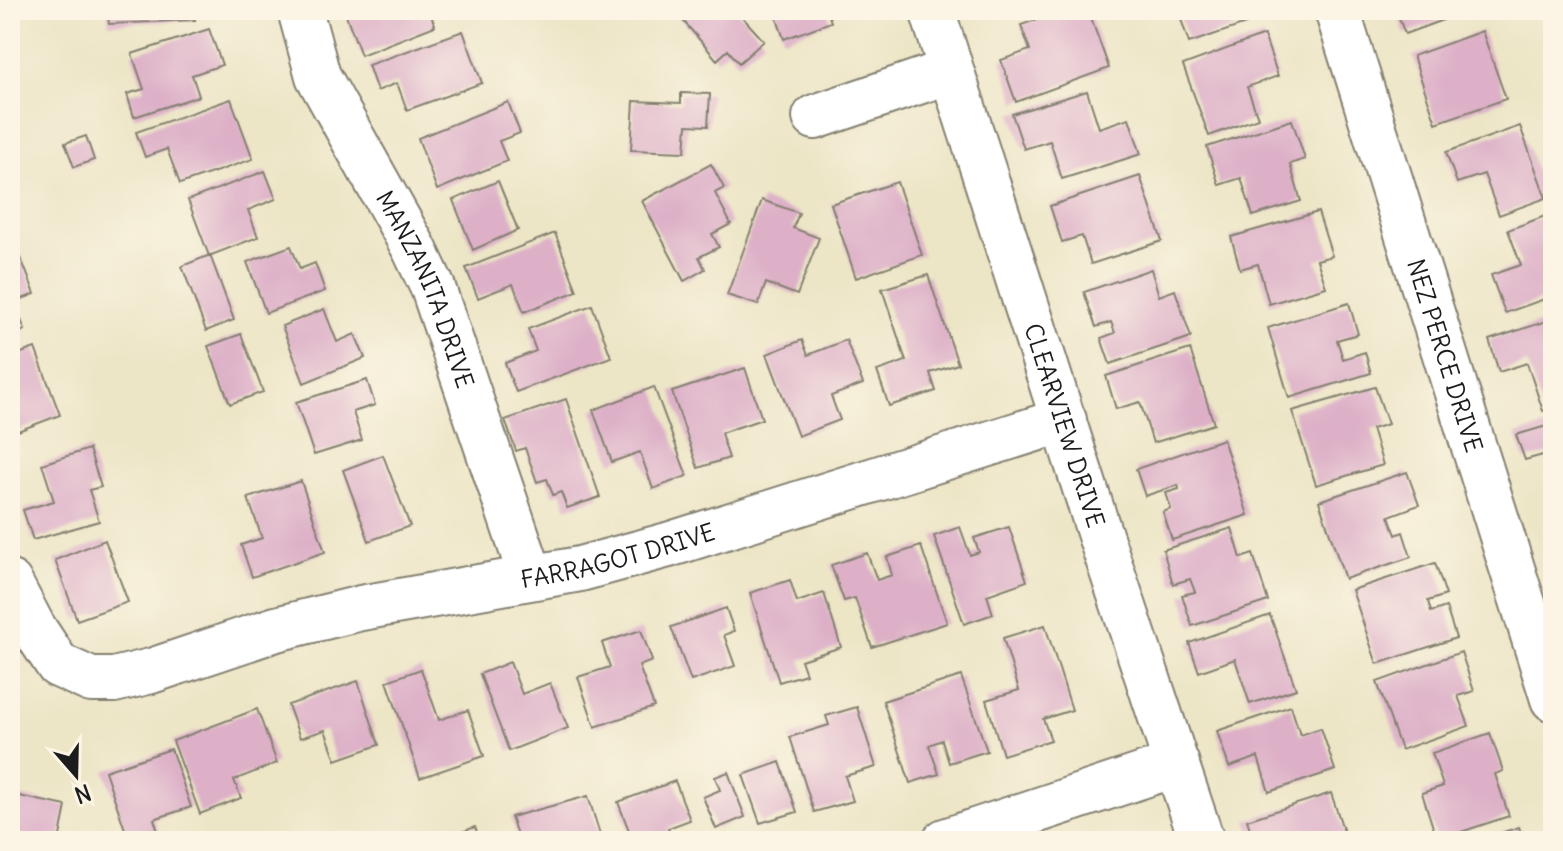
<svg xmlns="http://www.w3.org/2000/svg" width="1563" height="851" font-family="Delius,sans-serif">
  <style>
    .building { fill: #ddb0c8 }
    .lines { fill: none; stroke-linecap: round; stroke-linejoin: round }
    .minor-casing { stroke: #848071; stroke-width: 48 }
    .minor { stroke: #fff; stroke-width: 44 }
    .labels { text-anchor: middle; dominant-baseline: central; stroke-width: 8; stroke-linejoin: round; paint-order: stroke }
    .street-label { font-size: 24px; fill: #1c1c1c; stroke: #fcf5e5 }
  </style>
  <rect width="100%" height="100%" fill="#fcf5e5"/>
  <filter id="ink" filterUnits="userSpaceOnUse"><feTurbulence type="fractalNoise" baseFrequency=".0125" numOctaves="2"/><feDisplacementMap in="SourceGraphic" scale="16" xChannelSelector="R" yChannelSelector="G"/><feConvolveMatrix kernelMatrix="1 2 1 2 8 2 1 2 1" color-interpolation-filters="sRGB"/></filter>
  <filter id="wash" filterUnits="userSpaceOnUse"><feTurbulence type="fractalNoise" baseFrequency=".006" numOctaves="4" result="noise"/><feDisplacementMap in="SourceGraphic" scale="32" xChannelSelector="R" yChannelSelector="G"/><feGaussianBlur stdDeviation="1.8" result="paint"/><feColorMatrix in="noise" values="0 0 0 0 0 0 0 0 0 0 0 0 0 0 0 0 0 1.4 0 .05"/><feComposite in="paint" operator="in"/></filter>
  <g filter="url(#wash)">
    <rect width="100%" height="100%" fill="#ece5c6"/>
    <g id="blocks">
      <path class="building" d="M107,10h86l2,10 -86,4z
        M360,10h69l6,16 -74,29 -15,-40z
        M686,10h50l28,31 -25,22 -11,-13 -11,10 -38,-44z
        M774,10h53l4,12 -47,17z
        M1065,10h23l21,58 -93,34 -15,-42 29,-10 -9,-25z
        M1178,10h76l4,10 -69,23z
        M1396,10h74l-65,24z
        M209,29l13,36 -30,10 7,21 -65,21 -7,-23 17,-5 -12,-35z
        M463,31l19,52 -75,27 -10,-27 -20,8 -9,-26z
        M1482,31l24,68 -70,24 -23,-67z
        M1264,35l14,41 -31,11 11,31 -49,18 -26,-71z
        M1087,91l12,37 30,-10 12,36 -79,25 -12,-38 -26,8 -12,-35z
        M681,93l29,1 -2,32 -21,-1 -2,27 -54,-2 3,-49 47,2z
        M231,99l22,60 -73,25 -13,-35 -22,8 -9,-25z
        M508,102l12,31 -21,8 8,20 -70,29 -19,-52z
        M1292,120l13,39 -15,5 11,37 -48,15 -12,-38 -22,7 -12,-38z
        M1520,126l26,72 -47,17 -15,-41 -27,9 -11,-31z
        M86,136l8,24 -20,7 -9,-24z
        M711,164l13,24 -9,5 16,31 -19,10 7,13 -20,10 6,12 -21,12 -42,-80z
        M10,166l10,28 -10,3z
        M265,171l11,28 -28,11 10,27 -49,19 -21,-56z
        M1140,176l22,65 -71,23 -9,-28 -20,6 -12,-36z
        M498,181l20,49 -45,20 -20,-50z
        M897,182l25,73 -66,23 -25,-74z
        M762,200l37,13 -6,15 26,10 -22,57 -31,-12 -8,22 -31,-10z
        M1318,212l14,44 -15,4 9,27 -57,17 -11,-40 -18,5 -9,-32z
        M1553,213v83l-48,17 -14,-38 30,-10 -13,-35z
        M555,233l22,58 -53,21 -11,-28 -35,14 -12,-30z
        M15,243l20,51 -21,8 11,28 -15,6v-91z
        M291,246l9,23 15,-6 10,28 -59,22 -19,-51z
        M210,255l24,65 -28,11 -24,-65z
        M1151,269l8,27 16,-6 16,47 -81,27 -9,-26 14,-5 -4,-11 -15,5 -12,-35z
        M928,275l30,89 -28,9 6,18 -47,15 -12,-35 29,-10 -24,-72z
        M1349,303l9,31 -21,6 6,19 22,-7 6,21 -82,25 -21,-70z
        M592,305l19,52 -95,35 -11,-29 31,-12 -8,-22z
        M324,309l13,33 18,-8 10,24 -61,25 -22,-57z
        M1553,319v89l-10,3 -16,-48 -28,9 -10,-32z
        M241,334l22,58 -33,12 -22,-58z
        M802,340l6,15 38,-15 17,44 -32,12 9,24 -42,16 -31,-82z
        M35,348l25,67 -50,19v-77z
        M1190,349l24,75 -61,19 -13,-41 -24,7 -10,-33z
        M745,368l17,51 -41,14 8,25 -31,10 -26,-76z
        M367,380l8,25 -22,7 9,28 -48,15 -18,-53z
        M654,387l33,89 -34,13 -13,-37 -28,10 -19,-52z
        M1375,387l13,37 -16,5 11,36 -67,20 -24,-74z
        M566,399l34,98 -33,11 -6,-16 -8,3 -6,-16 -10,3 -12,-34 -9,3 -11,-31z
        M1553,424v36l-3,-7 -25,7 -9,-25z
        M1223,439l25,76 -76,25 -9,-28 8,-3 -5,-16 13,-4 -1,-4 -33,11 -9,-27z
        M89,449l12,38 -12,3 10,31 -66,19 -10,-30 31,-9 -12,-37z
        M383,455l27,71 -41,15 -26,-71z
        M1407,472l12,33 -30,11 7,19 7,-3 8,25 -66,22 -26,-78z
        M301,481l24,71 -73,25 -11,-32 21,-7 -14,-40z
        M960,527l10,28 9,-3 -5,-14 35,-11 18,54 -40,14 6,19 -29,10 -30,-88z
        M1232,528l9,30 12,-4 15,47 -76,25 -10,-31 13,-3 -5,-13 -17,5 -10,-34z
        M105,540l23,62 -51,18 -22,-60z
        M921,546l26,77 -75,24 -17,-49 -11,3 -13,-36 36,-12 10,27 15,-5 -5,-18z
        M1435,563l11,32 -18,6 3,11 15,-5 10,31 -79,26 -25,-74z
        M790,580l7,22 27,-9 17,54 -40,13 5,14 -27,8 -29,-89z
        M726,608l8,23 -10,4 11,31 -44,15 -20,-54z
        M1270,615l26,74 -46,15 -15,-45 -36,13 -10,-29z
        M1045,625l27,85 -29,9 8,21 -48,15 -17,-55 33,-10 -16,-52z
        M641,630l11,31 -13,5 15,41 -59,20 -17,-50 32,-10 -8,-24z
        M1461,652l13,39 -16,5 11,30 -68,24 -24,-68z
        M510,662l12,32 28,-11 18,45 -59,23 -29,-77z
        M421,669l18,51 29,-10 16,46 -64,22 -33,-97z
        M961,676l26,75 -38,12 -7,-23 -13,5 10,29 -29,9 -27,-82z
        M358,681l21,64 -43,15 -11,-30 -25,8 -12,-33z
        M1291,706l9,29 21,-7 14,42 -66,22 -11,-35 -29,10 -12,-36z
        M857,707l19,60 -31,9 8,25 -39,11 -24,-75 39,-12 -3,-9z
        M257,709l20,54 -43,17 7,18 -41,16 -27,-73z
        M1490,733l13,38 -8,3 14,42 -72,24 -15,-47 21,-7 -11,-33z
        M171,749l20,58 -37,12 5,15 -30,7 -24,-70z
        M780,762l17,50 -37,11 -17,-48z
        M728,772l17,45 -29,12 -13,-32 17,-7 -5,-13z
        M675,781l15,39 -22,8 4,13h-39l-15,-39z
        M1331,793l16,48h-93l-7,-21z
        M10,794l56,12 -7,35h-49z
        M588,796l14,45h-83l-8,-24z
        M475,827l5,14h-22l-2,-7z
        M1519,827l5,14h-45v-1z"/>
    </g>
  </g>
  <g filter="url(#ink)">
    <use href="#blocks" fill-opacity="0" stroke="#848071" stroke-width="2"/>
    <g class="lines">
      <defs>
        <g id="minor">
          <path id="s1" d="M300,10l18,66 96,172 19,40 98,289"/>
          <path id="s2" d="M932,10l167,522 103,309"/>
          <path id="s3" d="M1337,10l216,689"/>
          <path d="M815,117l135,-46"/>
          <path id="s4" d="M10,583l23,44 25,38 33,15h23l37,-9 125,-42 85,-21 219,-39 88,-24 396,-125"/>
          <path d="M945,841l232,-77"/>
        </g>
      </defs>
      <use href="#minor" class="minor-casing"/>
      <use href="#minor" class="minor"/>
    </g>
  </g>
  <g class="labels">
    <g class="street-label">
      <text stroke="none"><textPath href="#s1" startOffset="308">MANZANITA DRIVE</textPath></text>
      <text stroke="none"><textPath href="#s3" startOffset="362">NEZ PERCE DRIVE</textPath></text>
      <text stroke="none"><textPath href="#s2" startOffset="436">CLEARVIEW DRIVE</textPath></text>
      <text stroke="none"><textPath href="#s4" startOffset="674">FARRAGOT DRIVE</textPath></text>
    </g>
  </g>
  <rect width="1563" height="851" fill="none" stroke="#fcf5e5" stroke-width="40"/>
  <g transform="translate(76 775) rotate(160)" stroke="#fcf5e5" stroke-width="6" paint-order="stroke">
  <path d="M0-6L14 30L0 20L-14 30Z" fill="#1c1c1c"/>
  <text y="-12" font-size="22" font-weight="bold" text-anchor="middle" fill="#1c1c1c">N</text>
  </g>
</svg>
